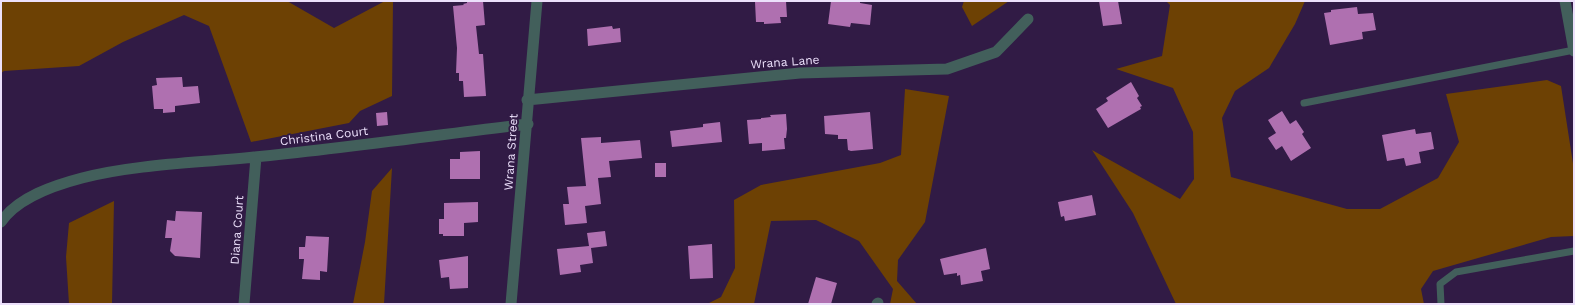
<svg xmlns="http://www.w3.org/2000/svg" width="1575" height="305" font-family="'Work Sans',sans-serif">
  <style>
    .green { fill: #6d4104 }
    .building { fill: #af70b0 }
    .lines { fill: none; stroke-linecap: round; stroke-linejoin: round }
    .service { stroke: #425f5b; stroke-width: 7 }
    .minor { stroke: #425f5b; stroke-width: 11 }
    .labels { text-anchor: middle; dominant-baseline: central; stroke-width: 4; stroke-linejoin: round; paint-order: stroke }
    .street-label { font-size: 12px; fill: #ece0fb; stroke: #311b45 }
  </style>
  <rect width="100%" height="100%" fill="#311b45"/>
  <path class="green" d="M1,1h286l47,27 51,-27h8l-1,95 -32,15 -11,12 -98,19 -42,-116 -25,-11 -61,27 -44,24 -75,5 -3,2z
    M964,1h45l-37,25 -10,-19z
    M1166,1h139l-10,23 -26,44 -34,23 -13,27 9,59 116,32h33l58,-31 21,-36 -13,-48 101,-14 14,6 13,84v66l-23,1 -118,34 -12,18 3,15h-248l-43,-91 -41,-63 88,49 14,-20 -1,-47 -20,-44 -57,-19 46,-13 8,-51z
    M905,89l44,7 -24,126 -27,38 -1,21 20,23h-27l3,-15 -34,-48 -43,-21 -45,1 -17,83h-47l14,-7 14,-29 -1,-68 27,-15 119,-22 21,-8z
    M392,168l-8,136h-31l12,-62 7,-51z
    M114,201l-2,103h-43l-3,-47 3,-34z"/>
  <path class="building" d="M467,1h16l2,24 -9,1 3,28h4l3,42 -22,1 -1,-16h-4v-8h-3l1,-25 -4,-42 11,-1 -1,-1 4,-1z
    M756,1h30l1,16h-7l1,6 -17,1v-2h-8l-1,-20z
    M831,1h29v2l12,2 -2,20 -19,-2 -1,4 -22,-3z
    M1099,1h19l4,23 -19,2z
    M1357,7l1,7 15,-1 3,17 -14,2 1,7 -33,6 -6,-32 7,-1v-2z
    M612,26l1,3 7,-1 1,14 -33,4 -1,-17z
    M182,77l1,10 15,-1 2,17 -25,3v6l-12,1v-4h-9l-2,-23 5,-1 -1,-7z
    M1131,82l8,14 -2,2 5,8 -2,1 1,2 -33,19 -12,-19 12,-8 -2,-3z
    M1282,111l8,13 6,-4 8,12 -2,2 9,14 -20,13 -9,-15 -6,4 -8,-12 8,-5 -8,-13z
    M387,112l1,13 -11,1 -1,-13z
    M870,112l3,37 -22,2 -3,-1 -1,-11h-9v-4l-13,-1 -1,-18z
    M786,114l1,15 -1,9h-2l1,11 -23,2v-8l-13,1 -2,-24 14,-1v-1l10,-1 -1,-2z
    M720,122l2,20 -50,5 -2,-16 33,-4v-3z
    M1415,129l1,5 15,-2 3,17 -15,3 2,11 -15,3 -2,-8 -17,3 -5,-26z
    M601,137v6l39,-3 2,18 -33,3 2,16 -13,1 3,26 -16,2 2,17 -22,2 -2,-21h6l-2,-17 19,-1 -5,-48z
    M480,151v28h-30v-20h10v-7z
    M655,163h11v14h-11z
    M1092,195l4,20 -31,6 -1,-5 -3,1 -3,-15z
    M478,202v20l-14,1v13h-21v-2h-4v-15h5v-16z
    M176,211l26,1 -2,46 -25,-2 -5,-5 2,-13h-7l2,-18 8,1z
    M605,231l2,15 -16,2 2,15 -13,2 1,7 -21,3 -3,-26 32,-3 -2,-13z
    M306,236l23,1 -2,35 -7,-1v9l-18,-1 2,-20h-5v-12h6z
    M712,244l1,34 -23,1 -2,-33z
    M986,248l4,21 -9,2 2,10 -22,4 -1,-10 -3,1v-3l-13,2 -4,-16z
    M468,256v32l-18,1 -1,-12 -8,1 -2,-18z
    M816,277l21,6 -6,21h-23z"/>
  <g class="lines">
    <path class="service" d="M1304,103l270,-53
      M1441,304l-1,-20 16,-12 118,-21"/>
    <path class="minor" d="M1565,1l9,50
      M527,100l273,-27 147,-4 49,-17 32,-33
      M1,222c17,-25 54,-37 81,-44 55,-14 116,-15 172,-21 91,-9 182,-22 274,-33
      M244,304l12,-147
      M511,304l26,-303
      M877,304l1,-1"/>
  </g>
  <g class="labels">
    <g class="street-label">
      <text transform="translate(785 62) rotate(-4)">Wrana Lane</text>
      <text transform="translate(324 136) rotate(-7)">Christina Court</text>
      <text transform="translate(511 152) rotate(-86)">Wrana Street</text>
      <text transform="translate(237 230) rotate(-86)">Diana Court</text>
    </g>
  </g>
  <rect width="1575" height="305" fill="none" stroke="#ece0fb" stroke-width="4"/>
</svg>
